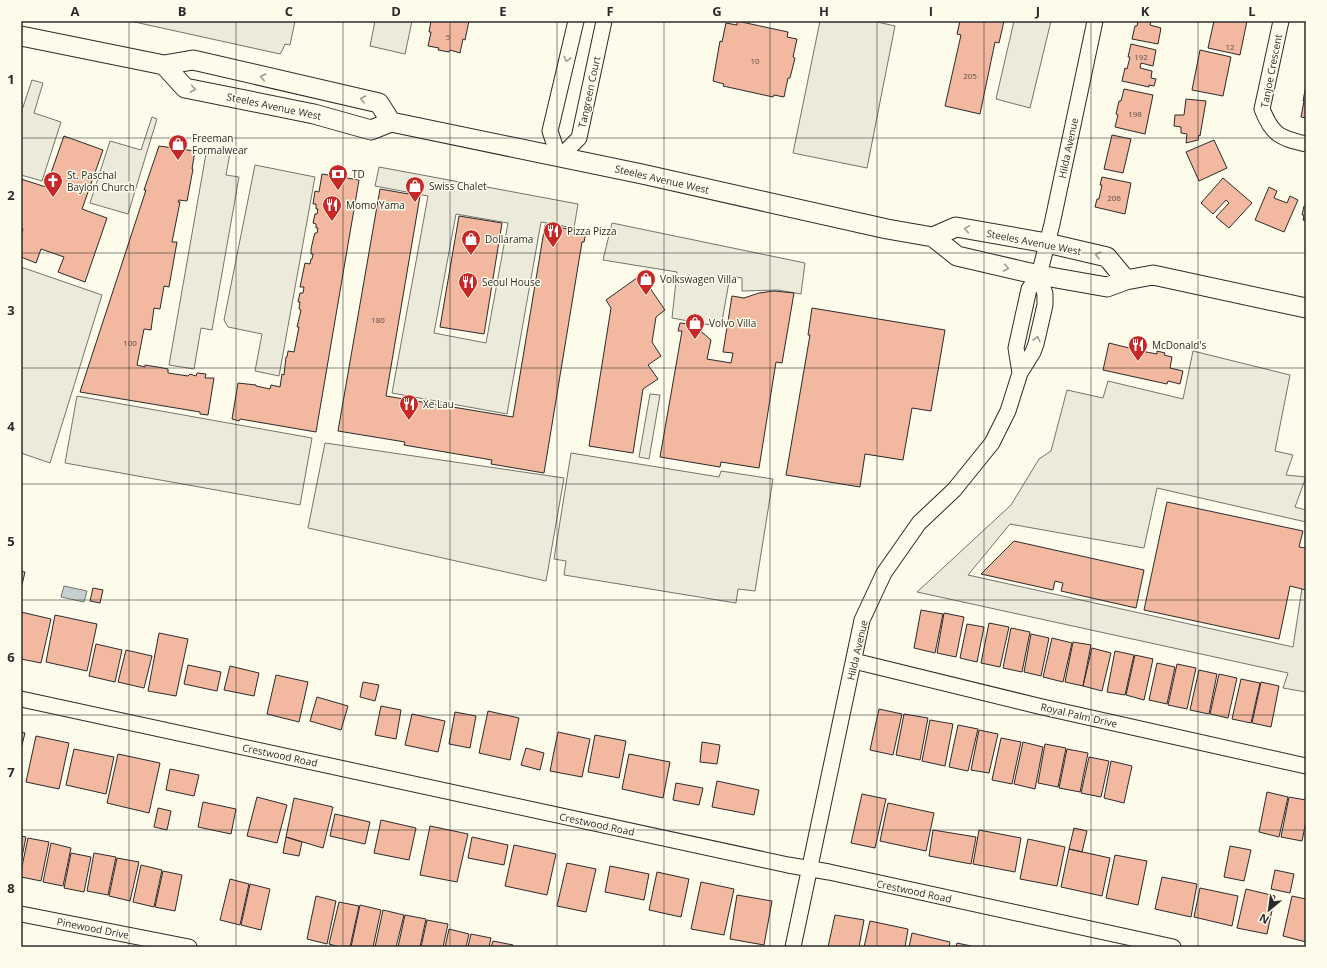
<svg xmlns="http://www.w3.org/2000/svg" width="1327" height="968" font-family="'Open Sans',sans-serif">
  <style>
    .parking { fill: #eceadb; stroke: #74746e; fill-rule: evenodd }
    .water { fill: #c7d0d0; stroke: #74746e }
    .building { fill: #f2b8a0; stroke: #2b2b2b }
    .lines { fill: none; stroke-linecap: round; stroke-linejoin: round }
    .minor-casing { stroke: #2b2b2b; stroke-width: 17 }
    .major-casing { stroke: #2b2b2b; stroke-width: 21 }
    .minor { stroke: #fdfbea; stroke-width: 15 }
    .major { stroke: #fdfbea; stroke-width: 19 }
    .oneway { stroke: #9e9d94 }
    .grid { fill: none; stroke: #2b2b2b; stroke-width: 1; stroke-opacity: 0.55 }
    .labels { text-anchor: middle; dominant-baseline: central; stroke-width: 3; stroke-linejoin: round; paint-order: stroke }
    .number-label { font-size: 8px; fill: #5d4e48 }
    .street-label { font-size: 10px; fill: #2b2b2b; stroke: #fdfbea }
    .poi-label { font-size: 10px; fill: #2b2b2b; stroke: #fdfbea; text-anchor: start }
    .neatline { fill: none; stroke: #2b2b2b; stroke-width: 1.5 }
    .grid-label { font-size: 13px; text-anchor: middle; font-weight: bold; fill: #2b2b2b }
  </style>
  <rect width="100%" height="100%" fill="#fdfbea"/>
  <path class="parking" d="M130,21h165l-5,24 -5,-1 -2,5 -3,5z
    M375,21h37l-7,33 -35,-8z
    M820,21h53l22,5 -28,142 -74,-15z
    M1014,21h37l-21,87 -34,-9z
    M32,80l11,3 -9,30 27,9 -19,59 -21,-6v-62z
    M152,117l5,2 -29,95 -38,-11 20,-62 31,9z
    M207,148l23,5 -4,22 13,2 -27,153 -11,-2 -7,41 -25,-4z
    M255,165l60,12 -36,199 -24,-5 7,-37 -34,-7 -4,-7z
    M379,167l199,37 -4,24 -33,-6 -34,192 -115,-21 36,-197 -53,-10zM456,214l52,9 -22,120 -52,-10z
    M612,223l193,40 -4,31 -23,-4 -36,1v-13l-12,-2 -9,51 -49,-9 5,-46 -74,-12z
    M21,267l81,28 -52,168 -29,-10z
    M1193,351l97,24 -15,76 18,4 -7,20 20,2 -11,30 11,3v12l-149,-34 -13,60 -134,-24 -42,51 325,72 13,-85v130l-23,-4 5,-15 -371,-81 94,-87 28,-46 12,-8 16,-61 36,8 5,-17 75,18z
    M650,394l10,1 -11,64 -10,-2z
    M77,396l235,42 -12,67 -235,-42z
    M325,443l239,35 -18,103 -238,-53z
    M571,453l148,24 2,-6 52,8 -18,112 -17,-2 -2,14 -172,-28 2,-14 -12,-2z"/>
  <path class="water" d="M64,586l23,5 -3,11 -23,-5z"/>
  <path class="building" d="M431,21h38l-4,19 -2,-1 -3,14 -10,-3 -1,2 -11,-2 1,-2 -11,-2 3,-14h-2z
    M737,21l51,11 -1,5 10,2 -4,18 2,1 -5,20h-2l-4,19 -10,-2 -1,2 -50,-11 1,-2 -11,-3 7,-40 2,1 4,-19 11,2z
    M960,21h44l-5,22 -4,-1 -15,72 -35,-8 16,-71 -4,-1z
    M1138,21h13l-1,4 11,3 -3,16 -26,-5 3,-13h2z
    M1214,21h33l-7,34 -32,-7z
    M1131,44l25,6 -3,16 -12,-3 -1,5 12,3 -1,7 5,1 -2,7 -5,-1v2l-27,-6 3,-13 2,1 3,-12h-2z
    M1200,50l31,7 -8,39 -31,-6z
    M1306,85v33l-5,-1 3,-16h-1z
    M1124,89l29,6 -8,39 -30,-7 3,-12 -2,-1 3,-13h2z
    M1186,99l20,2 -6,35 -1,-1 -1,5 -12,3 1,-9 -6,-1v-6l-7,-1 1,-11h9z
    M1112,135l19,4 -8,34 -19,-4z
    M64,136l39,14 -21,59 25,9 -22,64 -27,-10 6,-15 -23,-8 -5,14 -15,-6v-22l2,-6 -2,-1v-49l25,8z
    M1214,140l13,28 -28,13 -13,-29z
    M159,146l36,5 -3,18h1l-6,32 -8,-1 -1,2h2l-8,40h5l-8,45 -5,-1 -4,23 -6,-1 -3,22 -7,-1 -7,36 8,2v-2l18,3 5,1v4l20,3 2,-2 6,2 1,-3 9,1 -1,4h9l-6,37 -8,-1v-2l-120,-20 66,-202h-2z
    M322,174l37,6 -43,252 -76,-13 -1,2 -7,-2 6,-36 18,2v1l14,3 1,-4 9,2 2,-13 2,1 2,-18h1l1,-6 6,1 5,-25h-2l4,-17 -2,-1 1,-7h-2l2,-9h3l1,-6h-4l5,-24 5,1 1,-5h1l1,-5h-2v-5l3,-13 1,-3h2l1,-5h-2v-4l-3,-1 2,-9h2l1,-5h-2v-5h-3l2,-13 4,1z
    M1102,177l29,6 -6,31 -30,-7 2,-8h2l3,-14h-2z
    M1223,178l29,25 -23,25 -13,-11 13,-14 -3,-3 -13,14 -12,-11z
    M1269,187l8,4 -3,7 13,5 3,-7 8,4 -14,32 -29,-12z
    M380,189l40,7 -34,200 127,21 32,-192 41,7 -2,10h-2l-38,231 -53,-9 1,-4 -88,-15 1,-3 -67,-11z
    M1304,206h2v15l-3,-1 1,-5h-2z
    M459,216l43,7 -18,111 -44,-7z
    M641,275l24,35 -9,7 -4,25 9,14 -13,9 10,14 -15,10 -10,64 -44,-7 22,-138 -5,-8z
    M774,291l20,2 -12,70 -6,-1 -17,106 -38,-6 -1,5 -60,-10 22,-126h-4l2,-8 9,1 8,4 14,12 -4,19 24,4 2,-10 -10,-1 9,-56 12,2 15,-5z
    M812,308l133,22 -14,81 -19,-3 -9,52 -38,-6 -5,33 -74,-12 24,-140h-2z
    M1109,343l24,6 1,-4 8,2 -1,4 16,3v-3l8,2 -1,2 8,2 -2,11 13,3 -3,13 -12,-3 -1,3 -64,-14z
    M1167,502l136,29 -4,16 7,1v42l-16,-4 -11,53 -135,-29z
    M1014,541l130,29 -8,38 -75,-17 2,-8 -8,-2 -2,9 -72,-16z
    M21,571l4,1 -3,13h-1z
    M93,588l10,2 -3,13 -10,-2z
    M921,610l22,4 -8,39 -21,-5z
    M21,612l30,7 -10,44 -20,-4z
    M944,613l20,4 -8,40 -19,-4z
    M55,615l42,9 -10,47 -41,-9z
    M989,623l20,4 -9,40 -19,-4z
    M967,624l17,3 -7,35 -17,-4z
    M1011,628l19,4 -8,40 -19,-4z
    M159,633l29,6 -12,57 -28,-5z
    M1031,634l18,4 -8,38 -17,-4z
    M1052,638l20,5 -9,39 -20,-5z
    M1073,642l18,3 -8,41 -18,-4z
    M96,644l26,6 -7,32 -26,-6z
    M1092,648l19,5 -9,38 -19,-5z
    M126,650l26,6 -8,32 -26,-6z
    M1115,651l19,4 -9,40 -18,-3z
    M1135,655l18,4 -9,41 -18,-5z
    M1157,663l18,4 -8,37 -18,-4z
    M1177,664l19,4 -9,41 -19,-4z
    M188,665l33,7 -4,19 -33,-7z
    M230,666l29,7 -5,23 -30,-6z
    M1199,670l18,4 -8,40 -19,-4z
    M1219,674l18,4 -9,40 -18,-4z
    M276,675l32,7 -9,40 -32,-8z
    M1241,679l19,4 -9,40 -19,-4z
    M363,682l16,3 -4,16 -15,-4z
    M1261,682l18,4 -8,41 -19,-4z
    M317,697l31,9 -7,24 -31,-9z
    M381,706l20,4 -5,29 -21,-4z
    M879,709l23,5 -9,41 -23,-5z
    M488,711l31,7 -9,42 -31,-7z
    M455,712l21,4 -6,32 -21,-4z
    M412,714l33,7 -7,31 -33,-7z
    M904,714l24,4 -8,42 -24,-5z
    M930,720l23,4 -8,42 -23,-5z
    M958,725l20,4 -10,42 -19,-4z
    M979,730l19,4 -9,39 -18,-3z
    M21,732l4,1 -4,16z
    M558,732l32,7 -8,38 -32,-6z
    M595,735l31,6 -7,37 -31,-6z
    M36,736l33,7 -10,46 -33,-7z
    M1001,738l20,4 -9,42 -20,-4z
    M702,742l18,3 -3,19 -17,-2z
    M1023,742l20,5 -8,42 -21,-5z
    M1045,744l21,4 -8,39 -20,-4z
    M526,748l18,5 -4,17 -19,-5z
    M74,749l40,8 -8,37 -40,-9z
    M1067,749l21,4 -8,39 -21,-4z
    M118,754l42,9 -11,50 -42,-10z
    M629,754l41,8 -7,36 -41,-9z
    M1089,757l20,4 -8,36 -20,-4z
    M1111,761l21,5 -8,37 -20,-5z
    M170,769l29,6 -5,21 -28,-6z
    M717,781l42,9 -5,25 -42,-8z
    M676,783l27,5 -4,17 -26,-5z
    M1267,792l21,5 -9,40 -20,-5z
    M862,794l24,5 -11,49 -24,-5z
    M257,797l30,8 -10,38 -30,-7z
    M1289,797l17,3v21l-4,20 -21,-4z
    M294,798l39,9 -10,41 -37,-11z
    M203,802l33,7 -5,25 -33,-7z
    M888,803l46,10 -8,38 -46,-10z
    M158,808l13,3 -4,19 -13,-3z
    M335,814l35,8 -5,22 -35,-8z
    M381,820l35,8 -7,32 -35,-7z
    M430,826l38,8 -11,48 -37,-7z
    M1074,828l13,3 -5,21 -13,-3z
    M933,830l43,7 -5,27 -42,-8z
    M979,830l42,8 -6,34 -42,-8z
    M21,836l5,1 -5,25z
    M286,837l16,5 -3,14 -16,-3z
    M472,837l36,8 -4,20 -36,-7z
    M28,838l21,4 -8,39 -20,-4v-6z
    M1028,839l37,8 -8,39 -37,-7z
    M51,843l20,5 -8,38 -20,-4z
    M514,845l42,9 -9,41 -42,-9z
    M1230,846l21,4 -7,31 -20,-4z
    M1069,849l41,9 -8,38 -41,-9z
    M71,853l20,4 -7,35 -20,-4z
    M94,853l22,4 -8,38 -21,-4z
    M1115,855l32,6 -9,44 -32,-7z
    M117,858l22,4 -9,39 -21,-5z
    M567,863l29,6 -10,43 -29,-6z
    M141,865l21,5 -8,37 -21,-5z
    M610,866l39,8 -5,26 -39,-8z
    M1275,870l19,4 -4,19 -19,-4z
    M163,871l19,4 -7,36 -20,-4z
    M657,872l32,7 -8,38 -32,-7z
    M1162,877l35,7 -6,33 -36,-8z
    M230,879l19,5 -9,41 -20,-5z
    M701,882l33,7 -10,46 -33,-6z
    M250,884l20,5 -9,41 -20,-5z
    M1200,888l38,8 -6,30 -38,-9z
    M1246,889l29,7 -8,38 -30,-6z
    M737,895l35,6 -8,44 -34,-6z
    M316,896l20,5 -9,43 -20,-5z
    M1292,896l14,3v43l-23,-6z
    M339,902l20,4 -9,41h-10l-11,-3z
    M360,905l21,5 -8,37h-22z
    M383,910l21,5 -8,32h-21z
    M405,915l21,4 -6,28h-22z
    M835,915l29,5 -5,27h-31z
    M427,920l21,4 -5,23h-22z
    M870,921l38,8 -3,18h-41z
    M449,929l20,5 -3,13h-21z
    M912,933l38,9 -1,5h-40z
    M471,934l20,4 -2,9h-21z
    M493,941l20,4v2h-22z
    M957,943l19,4h-20z"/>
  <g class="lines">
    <defs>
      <path id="minor" d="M576,21l-26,110 9,27 20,-20 25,-117
        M1281,21l-19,88c10,26 18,29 44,35
        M1020,373l-4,-25 13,-59 10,-14 13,-51 43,-203
        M854,661l184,45 268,60
        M21,699l767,166 41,7 344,75
        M21,914l168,33
        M793,947l69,-327 22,-47 35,-50 35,-33 38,-47 16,-32 12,-38 13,-21 3,-8 9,-39v-11l-6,-19"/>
      <path id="major" d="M21,36l143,29 29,-5 186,43 12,19
        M164,65l21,23 129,26 57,16 20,-8 251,52 245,55 46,8 24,19 82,19 68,12 19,-7 27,-5 153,33
        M933,237l23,-10 91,16 60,14 19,23"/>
    </defs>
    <use href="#minor" class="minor-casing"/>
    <use href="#major" class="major-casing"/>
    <use href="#minor" class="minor"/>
    <use href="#major" class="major"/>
  </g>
  <defs><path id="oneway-chevron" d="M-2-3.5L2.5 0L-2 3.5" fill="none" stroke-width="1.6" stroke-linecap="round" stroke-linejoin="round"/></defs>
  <g class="oneway">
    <use href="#oneway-chevron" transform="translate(567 59) rotate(104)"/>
    <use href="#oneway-chevron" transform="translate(263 77) rotate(-167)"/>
    <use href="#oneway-chevron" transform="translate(193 89) rotate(11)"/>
    <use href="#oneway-chevron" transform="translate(363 99) rotate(-167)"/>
    <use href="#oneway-chevron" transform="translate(967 229) rotate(-170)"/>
    <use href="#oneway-chevron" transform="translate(1098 255) rotate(-166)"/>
    <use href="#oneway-chevron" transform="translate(1006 268) rotate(13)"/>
    <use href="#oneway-chevron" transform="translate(1037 339) rotate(-77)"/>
  </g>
  <path class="grid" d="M129,21v926M236,21v926M343,21v926M450,21v926M557,21v926M664,21v926M770,21v926M877,21v926M984,21v926M1091,21v926M1198,21v926M21,138h1285M21,253h1285M21,368h1285M21,484h1285M21,600h1285M21,715h1285M21,830h1285"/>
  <defs>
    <symbol id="shop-pin" viewBox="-11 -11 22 30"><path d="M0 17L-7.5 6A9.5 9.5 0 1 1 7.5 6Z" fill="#c62828" stroke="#fdfbea"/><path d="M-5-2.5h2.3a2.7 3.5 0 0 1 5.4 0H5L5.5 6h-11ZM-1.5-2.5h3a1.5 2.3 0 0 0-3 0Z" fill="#fff"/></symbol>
    <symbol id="bank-pin" viewBox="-11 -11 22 30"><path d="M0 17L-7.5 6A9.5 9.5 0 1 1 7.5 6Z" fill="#c62828" stroke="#fdfbea"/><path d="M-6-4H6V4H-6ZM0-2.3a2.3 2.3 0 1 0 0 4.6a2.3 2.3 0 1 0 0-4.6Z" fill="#fff"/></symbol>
    <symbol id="church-pin" viewBox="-11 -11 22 30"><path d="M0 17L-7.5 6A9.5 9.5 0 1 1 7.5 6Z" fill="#c62828" stroke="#fdfbea"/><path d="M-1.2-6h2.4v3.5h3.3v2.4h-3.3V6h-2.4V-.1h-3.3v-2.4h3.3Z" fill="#fff"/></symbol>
    <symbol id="restaurant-pin" viewBox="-11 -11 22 30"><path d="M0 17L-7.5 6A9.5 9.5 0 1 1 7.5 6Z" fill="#c62828" stroke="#fdfbea"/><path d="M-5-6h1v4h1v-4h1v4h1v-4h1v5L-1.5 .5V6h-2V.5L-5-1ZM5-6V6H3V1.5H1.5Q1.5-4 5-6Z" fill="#fff"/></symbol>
  </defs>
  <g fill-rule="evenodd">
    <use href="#shop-pin" x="167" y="133" width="22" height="30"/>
    <use href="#bank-pin" x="327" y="163" width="22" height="30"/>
    <use href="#church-pin" x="42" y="170" width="22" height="30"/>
    <use href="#shop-pin" x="404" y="175" width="22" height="30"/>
    <use href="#restaurant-pin" x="321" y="194" width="22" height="30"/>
    <use href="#restaurant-pin" x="542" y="220" width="22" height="30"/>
    <use href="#shop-pin" x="460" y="228" width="22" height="30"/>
    <use href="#shop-pin" x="635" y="268" width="22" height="30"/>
    <use href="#restaurant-pin" x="457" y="271" width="22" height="30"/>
    <use href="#shop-pin" x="684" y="312" width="22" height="30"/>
    <use href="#restaurant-pin" x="1127" y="334" width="22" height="30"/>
    <use href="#restaurant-pin" x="398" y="393" width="22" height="30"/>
  </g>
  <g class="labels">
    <g class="number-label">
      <text x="448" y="36">5</text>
      <text x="1230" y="46">12</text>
      <text x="1141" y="56">192</text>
      <text x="755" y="60">10</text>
      <text x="970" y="75">205</text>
      <text x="1135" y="113">198</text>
      <text x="1114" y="197">206</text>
      <text x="378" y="319">180</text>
      <text x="130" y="342">100</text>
    </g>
    <g class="street-label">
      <text transform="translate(1271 71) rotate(-79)">Tanjoe Crescent</text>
      <text transform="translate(589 92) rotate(-78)">Tangreen Court</text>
      <text transform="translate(274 106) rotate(12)">Steeles Avenue West</text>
      <text transform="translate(1068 148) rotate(-78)">Hilda Avenue</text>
      <text transform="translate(662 179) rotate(13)">Steeles Avenue West</text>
      <text transform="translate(1034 242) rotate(11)">Steeles Avenue West</text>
      <text transform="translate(857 650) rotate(-77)">Hilda Avenue</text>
      <text transform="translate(1079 715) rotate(13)">Royal Palm Drive</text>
      <text transform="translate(280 755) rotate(12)">Crestwood Road</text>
      <text transform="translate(597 824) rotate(12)">Crestwood Road</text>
      <text transform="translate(914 891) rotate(12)">Crestwood Road</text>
      <text transform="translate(93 928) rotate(11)">Pinewood Drive</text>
    </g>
    <g class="poi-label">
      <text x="192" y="138">Freeman<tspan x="192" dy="12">Formalwear</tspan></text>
      <text x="352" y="174">TD</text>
      <text x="67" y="175">St. Paschal<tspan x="67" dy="12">Baylon Church</tspan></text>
      <text x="429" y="186">Swiss Chalet</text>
      <text x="346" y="205">Momo Yama</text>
      <text x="567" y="231">Pizza Pizza</text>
      <text x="485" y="239">Dollarama</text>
      <text x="660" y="279">Volkswagen Villa</text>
      <text x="482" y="282">Seoul House</text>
      <text x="709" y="323">Volvo Villa</text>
      <text x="1152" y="345">McDonald's</text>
      <text x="423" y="404">Xe Lau</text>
    </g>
  </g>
  <rect width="1327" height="968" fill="none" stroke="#fdfbea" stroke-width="44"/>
  <g transform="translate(1269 910) rotate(209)" stroke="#fdfbea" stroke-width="3" paint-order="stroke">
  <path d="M0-3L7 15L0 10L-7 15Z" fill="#2b2b2b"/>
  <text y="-6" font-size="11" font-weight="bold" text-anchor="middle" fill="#2b2b2b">N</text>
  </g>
  <rect x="22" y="22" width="1283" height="924" class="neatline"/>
  <g class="grid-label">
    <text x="75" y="16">A</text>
    <text x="182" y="16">B</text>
    <text x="289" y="16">C</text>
    <text x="396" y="16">D</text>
    <text x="503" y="16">E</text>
    <text x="610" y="16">F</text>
    <text x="717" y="16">G</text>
    <text x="824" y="16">H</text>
    <text x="931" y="16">I</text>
    <text x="1038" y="16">J</text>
    <text x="1145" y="16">K</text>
    <text x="1252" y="16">L</text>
    <text x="11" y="84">1</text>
    <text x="11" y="200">2</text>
    <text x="11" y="315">3</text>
    <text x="11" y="431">4</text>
    <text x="11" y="546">5</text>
    <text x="11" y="662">6</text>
    <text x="11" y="777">7</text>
    <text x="11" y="893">8</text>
  </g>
</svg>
